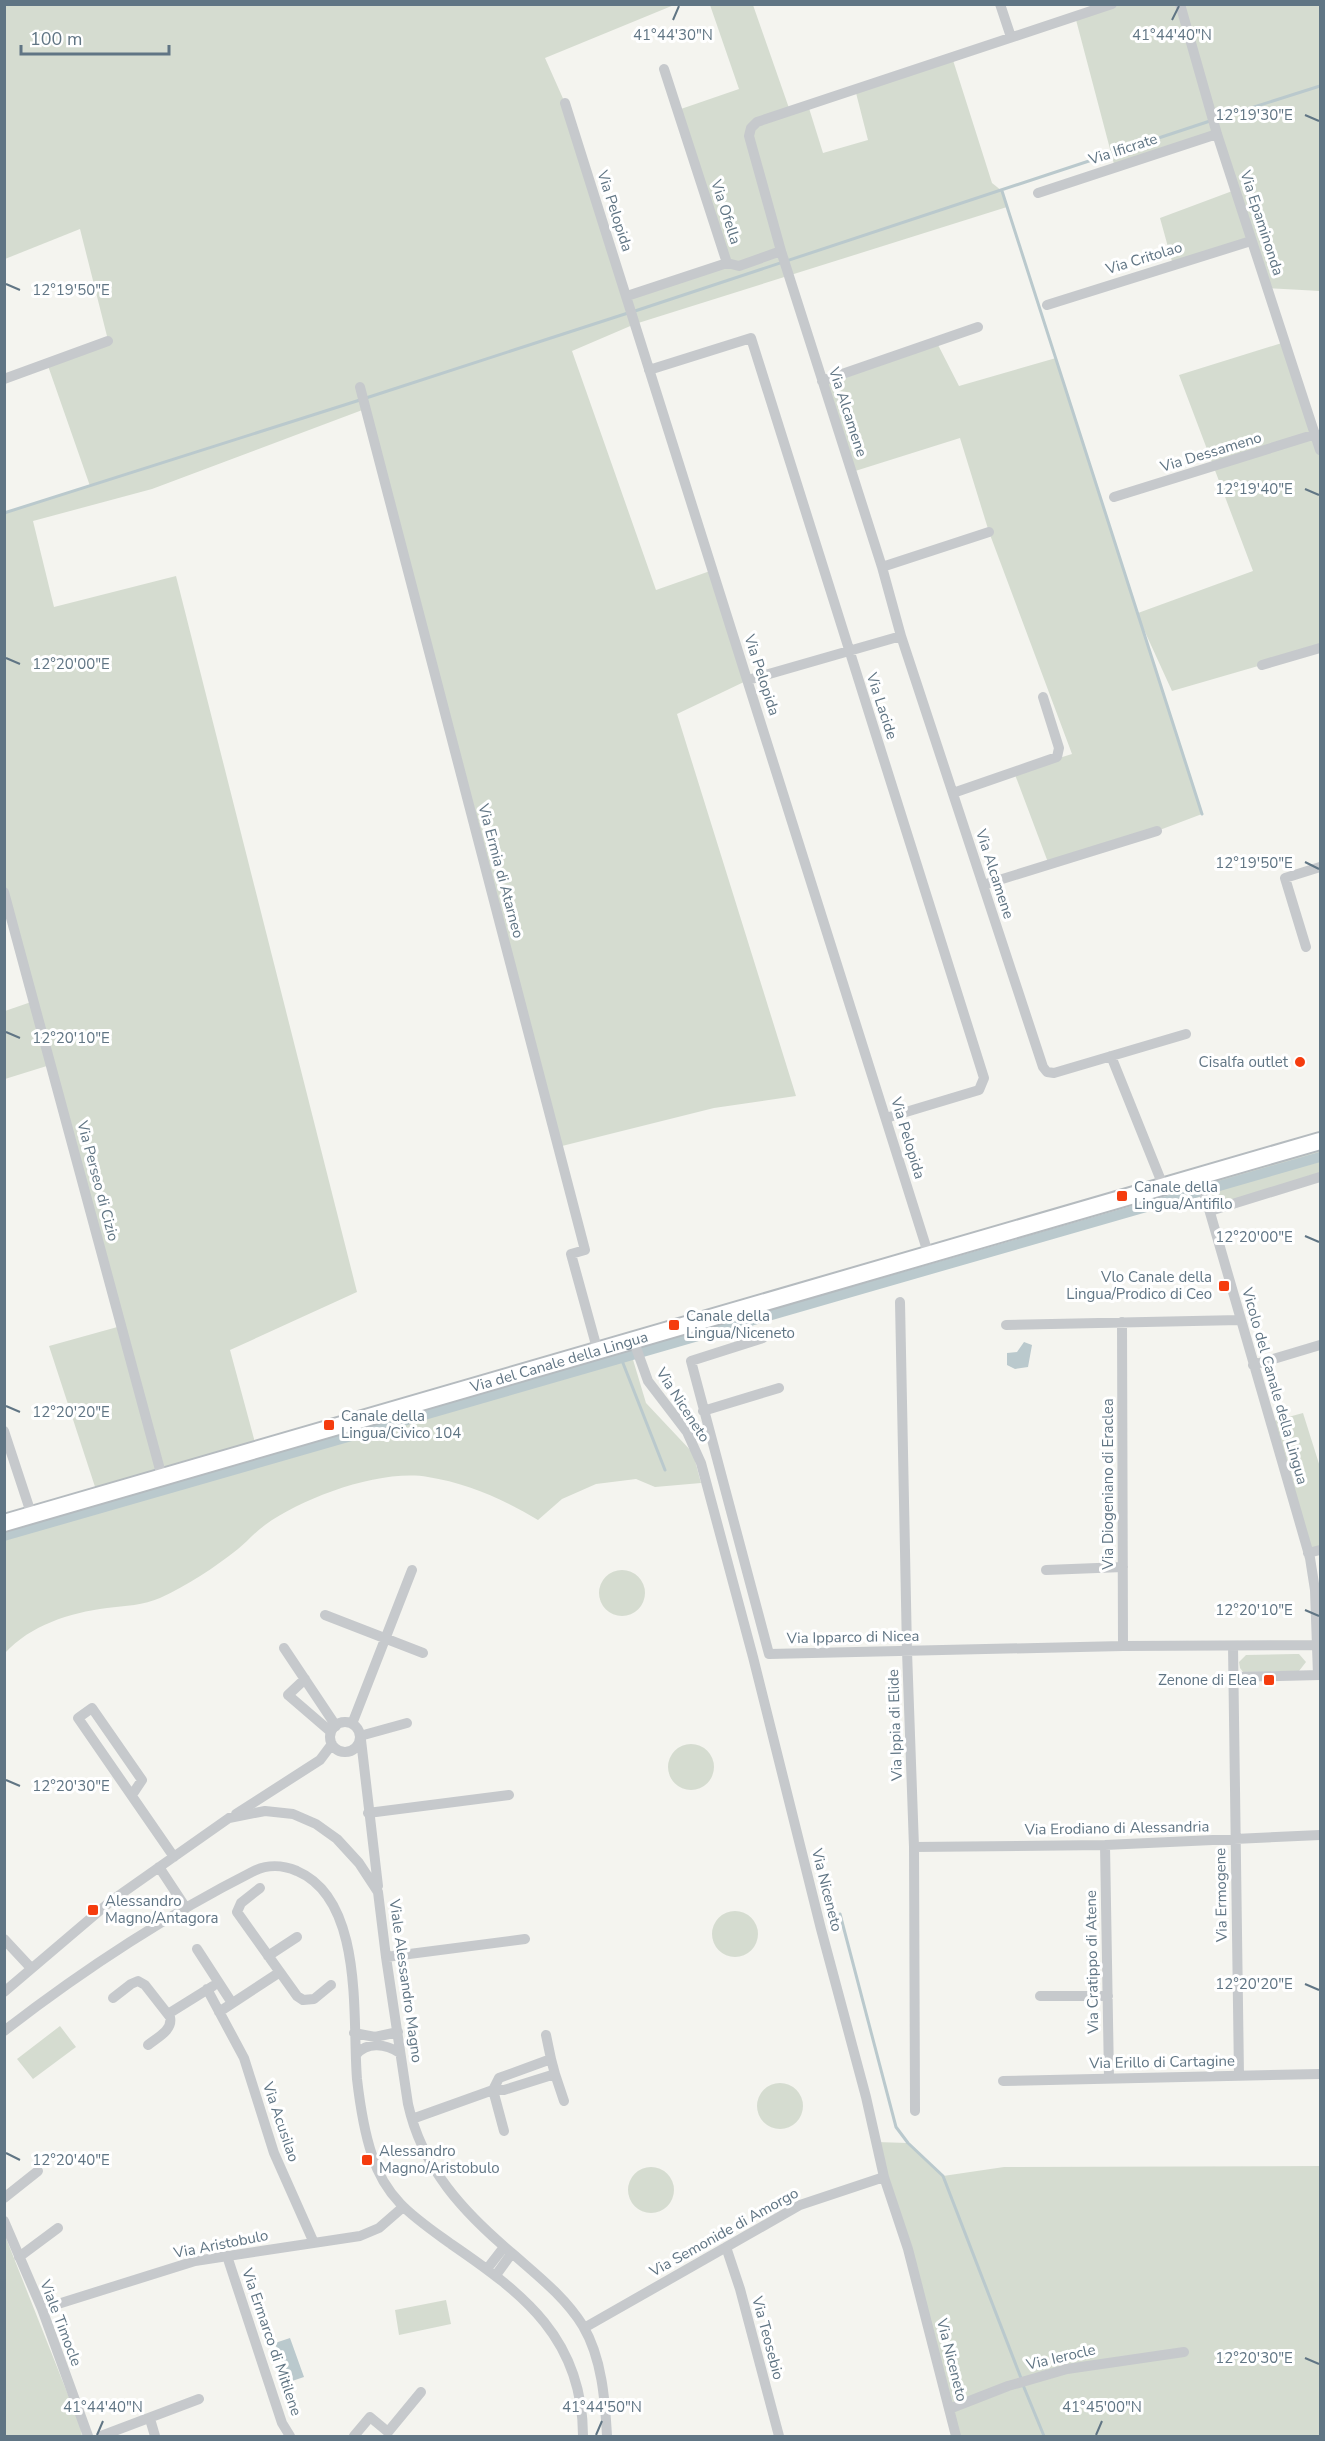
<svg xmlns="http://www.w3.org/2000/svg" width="1325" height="2441" font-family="'Nunito Sans',sans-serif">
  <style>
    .green { fill: #d5dcd0 }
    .water { fill: #bac9cd }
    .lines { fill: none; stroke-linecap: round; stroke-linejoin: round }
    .stream { stroke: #bac9cd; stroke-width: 3 }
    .canal { stroke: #bac9cd; stroke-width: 10 }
    .secondary-casing { stroke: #b5bbbf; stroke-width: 20 }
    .street { stroke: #c6c9cc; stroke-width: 10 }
    .secondary { stroke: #fff; stroke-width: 16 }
    .ticks { fill: none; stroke: #607584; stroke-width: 2 }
    .poi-dot { fill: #f53c0e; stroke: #fff; stroke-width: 2 }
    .labels { text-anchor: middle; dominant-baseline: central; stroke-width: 6; stroke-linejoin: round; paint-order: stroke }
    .street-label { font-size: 15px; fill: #607584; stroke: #fff }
    .poi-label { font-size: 15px; fill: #607584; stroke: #fff; text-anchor: start }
    .ticks-label { font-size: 15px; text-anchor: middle; fill: #607584; stroke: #fff; stroke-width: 6; stroke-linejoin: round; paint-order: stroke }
  </style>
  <rect width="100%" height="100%" fill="#f4f4ef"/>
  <path class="green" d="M1112,4l208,1v286l-53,-3 -16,-47 -78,24 -13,-47 75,-28 -18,-56 -102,34 -40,-152z
    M4,5h670l-129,53 20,45 62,193 100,-33 -49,-153 61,-21 -29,-84h43l37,106 18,-6 15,48 45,-13 -13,-51 97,-32 40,126 10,8 5,16 -372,117 -63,27 84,239 57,-20 35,110 -71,34 119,382 -82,12 -156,39 -193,-738 -213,80 -119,32 21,86 122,-31 181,716 -127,58 27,100 -159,46 -49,-150 72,-20 -71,-261 -45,14v-68l29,-10 -29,-109 -1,-379 86,-27 -43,-123 61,-23 -28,-111 -75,30z
    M936,341l23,45 97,-28 82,255 115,-42 -74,-196 106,-33 35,108v198l-148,43 -32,-70 62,193 -45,17 -108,34 -35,-93 58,-18 -83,-222 -29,-94 -108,34 -30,-91z
    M1320,1143v35l-110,33 -10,-33z
    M622,1351l9,2 15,50 47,50 8,30 -46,4 -19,-8 -40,5 -34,15 -24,21c-33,-20 -71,-37 -110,-43 -47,-8 -124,20 -163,48 -10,7 -18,17 -27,24 -24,19 -50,36 -78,49 -16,7 -35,8 -53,10 -38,5 -76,17 -102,45v-125z
    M1303,1413l17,54v83l-12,3 -38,-131z
    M599 1593a23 23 0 1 1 46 0a23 23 0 1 1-46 0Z
    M1295,1654h4l7,8 -7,9 -56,1 -3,-4 -1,-6 7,-7z
    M668 1767a23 23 0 1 1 46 0a23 23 0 1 1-46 0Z
    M712 1934a23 23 0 1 1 46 0a23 23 0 1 1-46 0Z
    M60,2026l16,21 -43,32 -16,-20z
    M757 2106a23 23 0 1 1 46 0a23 23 0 1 1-46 0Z
    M876,2142l32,1 35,33 61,-9 316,-1v270h-364z
    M628 2190a23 23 0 1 1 46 0a23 23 0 1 1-46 0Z
    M4,2233l76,192 2,11h-77z
    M446,2300l5,24 -52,11 -4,-25z"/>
  <path class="water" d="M1024,1342l8,3 -4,22 -13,2 -8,-4v-12l10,-1z
    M290,2338l14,39 -15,5 -14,-39z"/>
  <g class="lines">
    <path class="stream" d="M1216,119l104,-33
      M1002,191l200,623
      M635,311l575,-190
      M366,398l262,-85
      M4,513l356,-113
      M621,1358l44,112
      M840,1914l56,213 12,16 35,33 78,202
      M1023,2385l21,51"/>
    <path class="canal" d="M4,1536l1316,-379"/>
    <defs>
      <g id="secondary">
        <path id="s1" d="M4,1523l1316,-382"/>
      </g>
    </defs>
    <use href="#secondary" class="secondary-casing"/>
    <path class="street" d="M1000,4l11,33
      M1112,4l-355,118 -6,6 -2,8 32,115 101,316 19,69 142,431 4,5 7,1 132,-39
      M1180,4l37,130 103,316
      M664,69l63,194
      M565,103l364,1153
      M1038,193l179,-59
      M627,296l100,-33 12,3 42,-15
      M1047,305l204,-64
      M649,370l102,-32 233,740 -5,12 -93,28
      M4,379l104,-38
      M822,381l156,-54
      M360,387l225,863 -14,4 27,98
      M1114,497l202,-63
      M882,567l107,-35
      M1262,665l58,-17
      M748,680l153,-44
      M953,793l104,-36 2,-9 -16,-51
      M983,885l174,-54
      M4,892l158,585
      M1306,947l-21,-69 35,-11
      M1111,1056l53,132
      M1200,1178l110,380 5,32 3,85
      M1210,1211l110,-34
      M900,1302l7,349 7,196 1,264
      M1122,1322l1,324
      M1006,1325l234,-5
      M763,1338l-72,23 78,293 354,-8 194,-1
      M634,1342l14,39 39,51 14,31 52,194 68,272 45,168 18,80 24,72 48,187
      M1253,1365l67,-20
      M703,1411l76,-23
      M4,1431l28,85
      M1308,1553l12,-3
      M1046,1570l77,-3
      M325,1615l98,38
      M1233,1646l6,430
      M284,1648l52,78
      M1234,1677l86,-2
      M305,1679l-17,16 43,37
      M330 1737a15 15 0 1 1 30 0a15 15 0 1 1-30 0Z
      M352,1724l60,-154
      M360,1736l47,-13
      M361,1740l17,146
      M132,1795l10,-15 -50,-72 -14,10 96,139
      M368,1813l141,-18
      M236,1814l84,-54 12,-16
      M1105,1845l4,233
      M914,1847l191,-2 215,-10
      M159,1867l27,41
      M260,1888l-19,15 -4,9 60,84 6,4 11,-1 17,-14
      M4,1939l27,29
      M197,1949l35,54
      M268,1956l29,-19
      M386,1957l139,-18
      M207,1989l37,69 30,95 40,90
      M4,1992l107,-91 118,-83 36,-7 28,3 23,10 21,15 22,24 19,29 8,65 22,147c14,64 56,109 105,150 25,22 52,43 70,72 19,32 22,74 24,110
      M1040,1996h68
      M113,1998l18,-14 7,-3 7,4 25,32c3,13 -12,20 -22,28
      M219,2012l61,-40
      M168,2014l45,-28
      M4,2031c79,-61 161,-115 250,-160 15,-7 28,-6 43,0 68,29 55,149 60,208 3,26 7,52 15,76 14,45 43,63 79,89 73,50 132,95 132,192
      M354,2033l21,4 23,-5
      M546,2035l5,24
      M356,2055c11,-14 30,-11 44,-2
      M555,2074l9,27
      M1003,2081l317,-7
      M412,2119l81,-29h11l51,-16 -4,-15 -52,19 -6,12 11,41
      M4,2198l34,-27
      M4,2221l38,88 46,127
      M726,2247l14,42 39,147
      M227,2256l55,167 8,13
      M19,2257l39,-29
      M487,2269l17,-22
      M496,2275l16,-22
      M42,2309l153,-48 165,-25 19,-8 23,-20
      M584,2328l216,-123 84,-28
      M949,2409l59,-23 59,-17 117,-17
      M150,2419l5,17
      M101,2436l98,-37
      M354,2436l16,-19 18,15 33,-40"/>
    <use href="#secondary" class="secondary"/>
  </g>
  <path class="ticks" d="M673,20l6,-14M1172,20l7,-14M1305,115l14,6M6,284l14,6M1305,489l14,6M6,658l14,6M1305,862l14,7M6,1032l14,6M1305,1236l14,6M6,1406l14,6M1305,1610l14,6M6,1780l14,6M1305,1984l14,6M6,2153l14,7M1305,2358l14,6M97,2435l6,-14M596,2435l6,-14M1096,2435l6,-14"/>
  <g class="poi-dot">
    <circle cx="1300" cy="1062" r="6"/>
    <rect x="1116" y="1190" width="12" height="12" rx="3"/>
    <rect x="1218" y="1280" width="12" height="12" rx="3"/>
    <rect x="668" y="1319" width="12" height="12" rx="3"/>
    <rect x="323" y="1419" width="12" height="12" rx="3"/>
    <rect x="1263" y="1674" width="12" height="12" rx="3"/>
    <rect x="87" y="1904" width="12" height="12" rx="3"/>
    <rect x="361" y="2154" width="12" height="12" rx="3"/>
  </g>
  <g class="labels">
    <g class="street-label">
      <text transform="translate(1123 149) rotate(-18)">Via Ificrate</text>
      <text transform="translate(615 211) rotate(72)">Via Pelopida</text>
      <text transform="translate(726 212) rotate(72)">Via Ofella</text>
      <text transform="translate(1262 223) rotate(72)">Via Epaminonda</text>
      <text transform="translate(1144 258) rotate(-17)">Via Critolao</text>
      <text transform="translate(848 412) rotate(72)">Via Alcamene</text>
      <text transform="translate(1211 452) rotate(-17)">Via Dessameno</text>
      <text transform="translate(762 675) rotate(72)">Via Pelopida</text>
      <text transform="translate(882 706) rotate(72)">Via Lacide</text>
      <text transform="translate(501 871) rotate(75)">Via Ermia di Atarneo</text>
      <text transform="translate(995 874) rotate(72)">Via Alcamene</text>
      <text transform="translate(908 1138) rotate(73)">Via Pelopida</text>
      <text transform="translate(98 1181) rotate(75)">Via Perseo di Cizio</text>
      <text stroke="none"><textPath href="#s1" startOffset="578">Via del Canale della Lingua</textPath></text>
      <text transform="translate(1275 1386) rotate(74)">Vicolo del Canale della Lingua</text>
      <text transform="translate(683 1405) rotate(57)">Via Niceneto</text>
      <text transform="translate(1108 1484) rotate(-90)">Via Diogeniano di Eraclea</text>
      <text transform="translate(853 1637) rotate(-1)">Via Ipparco di Nicea</text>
      <text transform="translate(895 1725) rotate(-92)">Via Ippia di Elide</text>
      <text transform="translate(1117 1828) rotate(-1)">Via Erodiano di Alessandria</text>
      <text transform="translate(827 1890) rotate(76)">Via Niceneto</text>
      <text transform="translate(1221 1895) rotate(-91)">Via Ermogene</text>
      <text transform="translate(1092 1962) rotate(-91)">Via Cratippo di Atene</text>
      <text transform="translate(406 1981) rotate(82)">Viale Alessandro Magno</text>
      <text transform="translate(1162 2062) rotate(-1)">Via Erillo di Cartagine</text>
      <text transform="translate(281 2122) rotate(71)">Via Acusilao</text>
      <text transform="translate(724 2232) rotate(-29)">Via Semonide di Amorgo</text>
      <text transform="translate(221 2244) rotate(-11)">Via Aristobulo</text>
      <text transform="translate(61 2323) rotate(69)">Viale Timocle</text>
      <text transform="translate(768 2338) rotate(75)">Via Teosebio</text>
      <text transform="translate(272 2342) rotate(71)">Via Ermarco di Mitilene</text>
      <text transform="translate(1061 2357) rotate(-13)">Via Ierocle</text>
      <text transform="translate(952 2360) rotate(76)">Via Niceneto</text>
    </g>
    <g class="poi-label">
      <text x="1288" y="1062" text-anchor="end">Cisalfa outlet</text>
      <text x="1134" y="1187">Canale della<tspan x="1134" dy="17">Lingua/Antifilo</tspan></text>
      <text x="1212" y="1277" text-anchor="end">Vlo Canale della<tspan x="1212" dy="17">Lingua/Prodico di Ceo</tspan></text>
      <text x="686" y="1316">Canale della<tspan x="686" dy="17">Lingua/Niceneto</tspan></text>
      <text x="341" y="1416">Canale della<tspan x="341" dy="17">Lingua/Civico 104</tspan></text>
      <text x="1257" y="1680" text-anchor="end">Zenone di Elea</text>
      <text x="105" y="1901">Alessandro<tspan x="105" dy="17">Magno/Antagora</tspan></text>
      <text x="379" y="2151">Alessandro<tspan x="379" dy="17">Magno/Aristobulo</tspan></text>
    </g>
  </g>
  <g class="ticks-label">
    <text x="673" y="40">41°44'30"N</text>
    <text x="1172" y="40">41°44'40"N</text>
    <text x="1254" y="120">12°19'30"E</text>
    <text x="71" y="295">12°19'50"E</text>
    <text x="1254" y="494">12°19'40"E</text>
    <text x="71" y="669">12°20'00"E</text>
    <text x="1254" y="868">12°19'50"E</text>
    <text x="71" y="1043">12°20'10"E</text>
    <text x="1254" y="1242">12°20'00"E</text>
    <text x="71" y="1417">12°20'20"E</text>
    <text x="1254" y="1615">12°20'10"E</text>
    <text x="71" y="1791">12°20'30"E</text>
    <text x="1254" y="1989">12°20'20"E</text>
    <text x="71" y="2165">12°20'40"E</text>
    <text x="1254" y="2363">12°20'30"E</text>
    <text x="103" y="2412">41°44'40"N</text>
    <text x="602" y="2412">41°44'50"N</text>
    <text x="1102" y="2412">41°45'00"N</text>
  </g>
  <rect width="1325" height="2441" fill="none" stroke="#607584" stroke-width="12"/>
  <path d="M21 45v9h148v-9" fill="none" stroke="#607584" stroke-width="3"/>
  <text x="30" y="45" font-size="18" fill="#607584" stroke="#ffffff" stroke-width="4.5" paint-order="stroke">100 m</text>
</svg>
